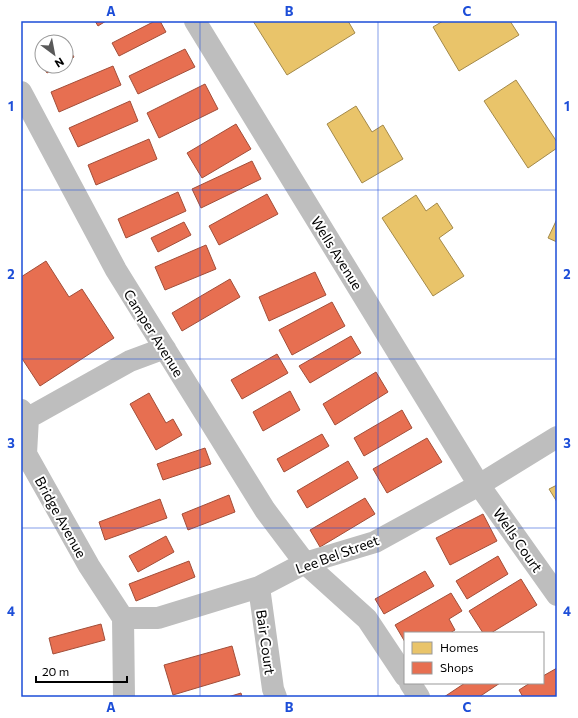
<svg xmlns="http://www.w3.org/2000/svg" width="578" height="718" font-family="Commissioner,sans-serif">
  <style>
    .homes { fill: #e9c46a; stroke: #a3894a }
    .shops { fill: #e76f51; stroke: #a24e39 }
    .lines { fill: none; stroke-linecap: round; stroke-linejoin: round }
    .street { stroke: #bebebe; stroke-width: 22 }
    .grid { fill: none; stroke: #1d4ed8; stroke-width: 1; stroke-opacity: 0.55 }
    .labels { text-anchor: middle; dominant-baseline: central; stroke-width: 4; stroke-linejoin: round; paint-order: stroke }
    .street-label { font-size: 14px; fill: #000; stroke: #fff }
    .neatline { fill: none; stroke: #1d4ed8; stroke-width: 1.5 }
    .grid-label { font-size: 13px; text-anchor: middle; font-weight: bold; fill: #1d4ed8 }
  </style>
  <rect width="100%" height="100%" fill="#fff"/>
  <path class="homes" d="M253,21h95l7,12 -68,42z
    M443,21h67l9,14 -60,36 -26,-44z
    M516,80l41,62v6l-29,20 -44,-67z
    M356,106l16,26 11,-7 20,34 -41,24 -35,-59z
    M416,195l10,16 11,-8 16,25 -14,10 25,38 -31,20 -51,-78z
    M557,219v23l-9,-4z
    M557,485v17l-8,-13z"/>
  <path class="shops" d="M95,21h11l-8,5z
    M155,21h5l6,11 -47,24 -7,-13z
    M66,44l8,13 -8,5z
    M185,49l10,18 -57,27 -9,-18z
    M42,54v10l-4,-7z
    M43,66h16l-12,7z
    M113,66l8,19 -62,27 -8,-20z
    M205,84l13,25 -59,29 -12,-25z
    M130,101l8,20 -60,26 -9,-19z
    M236,124l15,25 -49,29 -15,-25z
    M149,139l8,20 -61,26 -8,-20z
    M252,161l9,18 -60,29 -9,-19z
    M178,192l8,19 -60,27 -8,-19z
    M267,194l11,20 -59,31 -10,-19z
    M184,222l7,13 -33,17 -7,-14z
    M206,245l10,24 -51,21 -10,-23z
    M46,261l23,36 13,-8 32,49 -74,48 -19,-29v-80z
    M315,272l11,23 -57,26 -10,-24z
    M230,279l10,18 -58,34 -10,-18z
    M332,302l13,24 -53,29 -13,-25z
    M351,336l10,17 -51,30 -11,-17z
    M277,354l11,19 -46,26 -11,-19z
    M376,372l12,20 -53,33 -12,-21z
    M290,391l10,19 -37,21 -10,-19z
    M149,393l17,30 7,-4 9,16 -26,15 -26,-46z
    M402,410l10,18 -48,28 -10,-18z
    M322,434l7,12 -45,26 -7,-13z
    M427,438l15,24 -55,31 -14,-24z
    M205,448l6,16 -48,16 -6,-16z
    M348,461l10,17 -51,30 -10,-17z
    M229,495l6,17 -47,18 -6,-16z
    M365,498l10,16 -55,33 -10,-17z
    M160,499l7,19 -62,22 -6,-18z
    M483,514l14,27 -47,24 -14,-27z
    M166,536l8,16 -36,20 -9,-16z
    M498,556l10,18 -41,25 -11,-18z
    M189,561l6,16 -59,24 -7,-17z
    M425,571l9,15 -50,28 -9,-15z
    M521,579l16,26 -46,28h-8l-14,-22z
    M451,593l11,18 -13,8 6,11 -5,3h-45v9l-10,-17z
    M101,624l4,16 -52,14 -4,-16z
    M232,646l8,29 -67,20 -9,-30z
    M557,668v28l-34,1 -4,-7 11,-7h13v-7z
    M465,683h35l-21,14h-35z
    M241,693l1,4h-14z"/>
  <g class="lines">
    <path class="street" d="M195,21l284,464 78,110
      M21,92l95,178 149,240 40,53 62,56 38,57
      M21,410l7,8 -2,36 63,112 34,52
      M21,419l7,-1 102,-57 35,-13
      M259,587l14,102 3,8
      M123,618h35l101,-31 46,-24 70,-21 104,-57 78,-48
      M123,618l1,79
      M410,683l9,14"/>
  </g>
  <path class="grid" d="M200,21v676M378,21v676M21,190h536M21,359h536M21,528h536"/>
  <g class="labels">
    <g class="street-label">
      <text transform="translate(337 253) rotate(58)">Wells Avenue</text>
      <text transform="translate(154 333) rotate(58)">Camper Avenue</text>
      <text transform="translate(61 517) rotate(61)">Bridge Avenue</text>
      <text transform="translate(518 540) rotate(55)">Wells Court</text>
      <text transform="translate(337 554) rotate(-20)">Lee Bel Street</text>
      <text transform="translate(266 642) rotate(82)">Bair Court</text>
    </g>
  </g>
  <rect width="578" height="718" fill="none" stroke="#ffffff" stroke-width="44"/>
  <rect x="404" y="632" width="140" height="52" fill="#ffffff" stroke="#999999"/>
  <rect x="412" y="642" width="20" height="12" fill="#e9c46a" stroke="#999999"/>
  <text x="440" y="652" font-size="12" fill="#000000">Homes</text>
  <rect x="412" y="662" width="20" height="12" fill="#e76f51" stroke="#999999"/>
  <text x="440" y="672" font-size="12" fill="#000000">Shops</text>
  <g transform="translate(54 54) rotate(148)"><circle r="19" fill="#ffffff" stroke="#999999"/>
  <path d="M0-3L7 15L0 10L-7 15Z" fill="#595959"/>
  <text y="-6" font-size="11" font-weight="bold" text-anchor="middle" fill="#000000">N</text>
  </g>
  <path d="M36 676v6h91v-6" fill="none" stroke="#000000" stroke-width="2"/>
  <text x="42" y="676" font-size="12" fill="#000000" stroke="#ffffff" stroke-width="3" paint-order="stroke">20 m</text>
  <rect x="22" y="22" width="534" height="674" class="neatline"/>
  <g class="grid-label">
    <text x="111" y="16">A</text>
    <text x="289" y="16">B</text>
    <text x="467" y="16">C</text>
    <text x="11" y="111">1</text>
    <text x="567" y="111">1</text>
    <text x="11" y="279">2</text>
    <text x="567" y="279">2</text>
    <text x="11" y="448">3</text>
    <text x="567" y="448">3</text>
    <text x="11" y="616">4</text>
    <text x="567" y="616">4</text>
    <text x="111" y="712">A</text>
    <text x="289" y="712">B</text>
    <text x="467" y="712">C</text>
  </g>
</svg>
